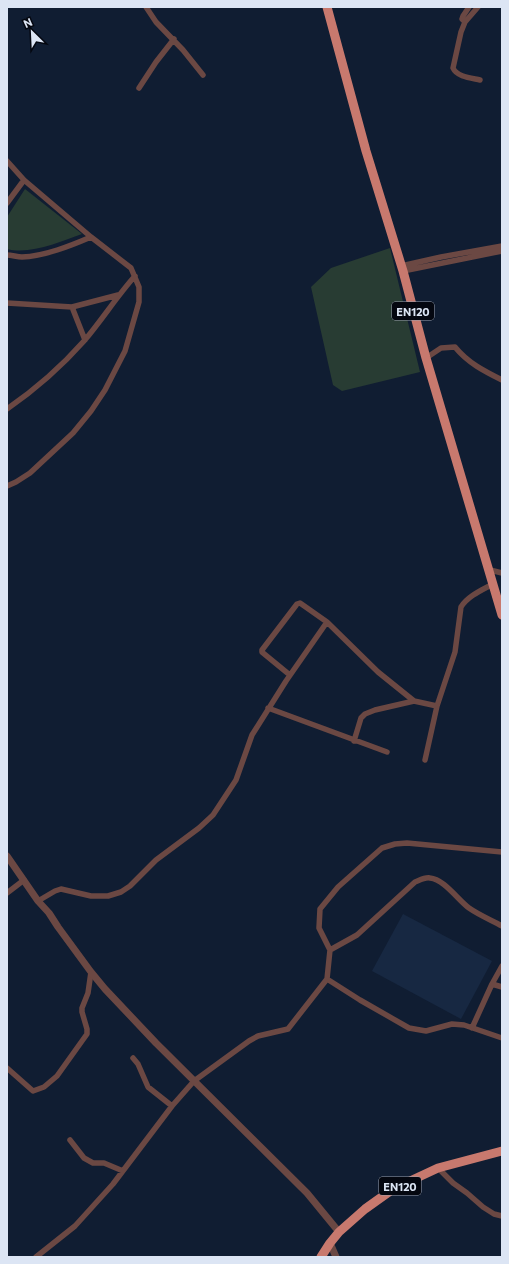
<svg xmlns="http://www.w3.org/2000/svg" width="509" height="1264" font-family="Commissioner,sans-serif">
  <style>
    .built { fill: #172842 }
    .green { fill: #283c33 }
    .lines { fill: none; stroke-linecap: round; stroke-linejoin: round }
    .minor { stroke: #6b4843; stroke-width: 5.5 }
    .tertiary { stroke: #6b4843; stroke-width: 7 }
    .trunk { stroke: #c8796e; stroke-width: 9 }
    .labels { text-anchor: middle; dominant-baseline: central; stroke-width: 4; stroke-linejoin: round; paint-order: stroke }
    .shield { fill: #040710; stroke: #9ba2b0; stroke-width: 1 }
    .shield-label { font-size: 11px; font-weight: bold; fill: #dce5f4 }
  </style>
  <rect width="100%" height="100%" fill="#101d32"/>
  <path class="built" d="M403,914l89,47 -31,58 -89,-48z"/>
  <path class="green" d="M25,189l57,45c-22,8 -52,21 -75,15v-32z
    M390,248l30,124 -78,19 -9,-6 -22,-98 20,-19z"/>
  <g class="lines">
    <path class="minor" d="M146,7l10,15 27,28 20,25
      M478,7l-13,15 -4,10 -8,36c4,9 18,10 27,12
      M465,22l-3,-3 1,-3 6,-9
      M139,88l17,-26 18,-23
      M7,161l17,19 67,57 40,31 8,19v15l-14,49 -20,39 -14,21 -18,22 -43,40 -14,9 -9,4
      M7,203l17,-23
      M7,255c5,0 10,2 15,2 23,-1 48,-11 69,-20
      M401,266l40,-9 61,-11
      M403,271l99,-20
      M7,303l65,4 46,-12
      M72,307l13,33
      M426,358l15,-10 14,-1c13,16 29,24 47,33
      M7,409c29,-20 54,-42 77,-68 18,-21 33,-45 51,-65
      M490,570l12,3
      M290,675l-28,-23v-2l35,-46 3,-1 27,19 51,50 36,29
      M268,708l119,44
      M354,741l7,-23 4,-4 10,-4 39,-9 23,5
      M425,760l12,-54 18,-54 6,-45c7,-11 21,-17 32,-23
      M7,893l17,-13
      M38,901l17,-10 6,-2 30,7h17l13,-4 9,-6 26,-26 43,-32 14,-13 23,-35 16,-45 34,-54 41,-59
      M330,950l27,-15 58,-53c5,-2 10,-5 15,-4 14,1 28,22 39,30 10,7 22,12 33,18
      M327,979l33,21 49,28 17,3 26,-7 12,1 38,13
      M492,984l10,-18
      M472,1028l20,-44 10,3
      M133,1058l5,6 10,23 24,19
      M7,1068l26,23 11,-4 13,-11 30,-42v-5l-5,-17v-4l6,-15 3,-21
      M70,1140l14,18 9,5h11l19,8
      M438,1168l15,15 14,10 16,14 11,7 8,2
      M36,1257l39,-31 38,-42 59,-78 22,-25 55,-40 9,-5 30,-7 39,-50 3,-29 -11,-22 1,-19 18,-22 44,-39 13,-4 12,-1 95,9"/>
    <path class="tertiary" d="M7,856l31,45 11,12 9,14 33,45 14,17 51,54 151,150 32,39
      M330,1243l6,14"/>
    <path class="trunk" d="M327,7l39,144 37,120 23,87 76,257
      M321,1257l9,-14 9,-11 26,-23 28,-20 45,-21 64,-17"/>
  </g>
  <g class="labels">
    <g class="shield">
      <rect x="392" y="302" width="42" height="18" rx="3"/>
      <rect x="379" y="1177" width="42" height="18" rx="3"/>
    </g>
    <g class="shield-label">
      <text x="413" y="311">EN120</text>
      <text x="400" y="1186">EN120</text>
    </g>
  </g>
  <rect width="509" height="1264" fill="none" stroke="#dce5f4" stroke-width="16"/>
  <g transform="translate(32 32) rotate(336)" stroke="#040710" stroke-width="3" paint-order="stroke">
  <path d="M0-3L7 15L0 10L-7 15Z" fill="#dce5f4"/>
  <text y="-6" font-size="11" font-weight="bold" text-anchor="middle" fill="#dce5f4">N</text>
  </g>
</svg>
